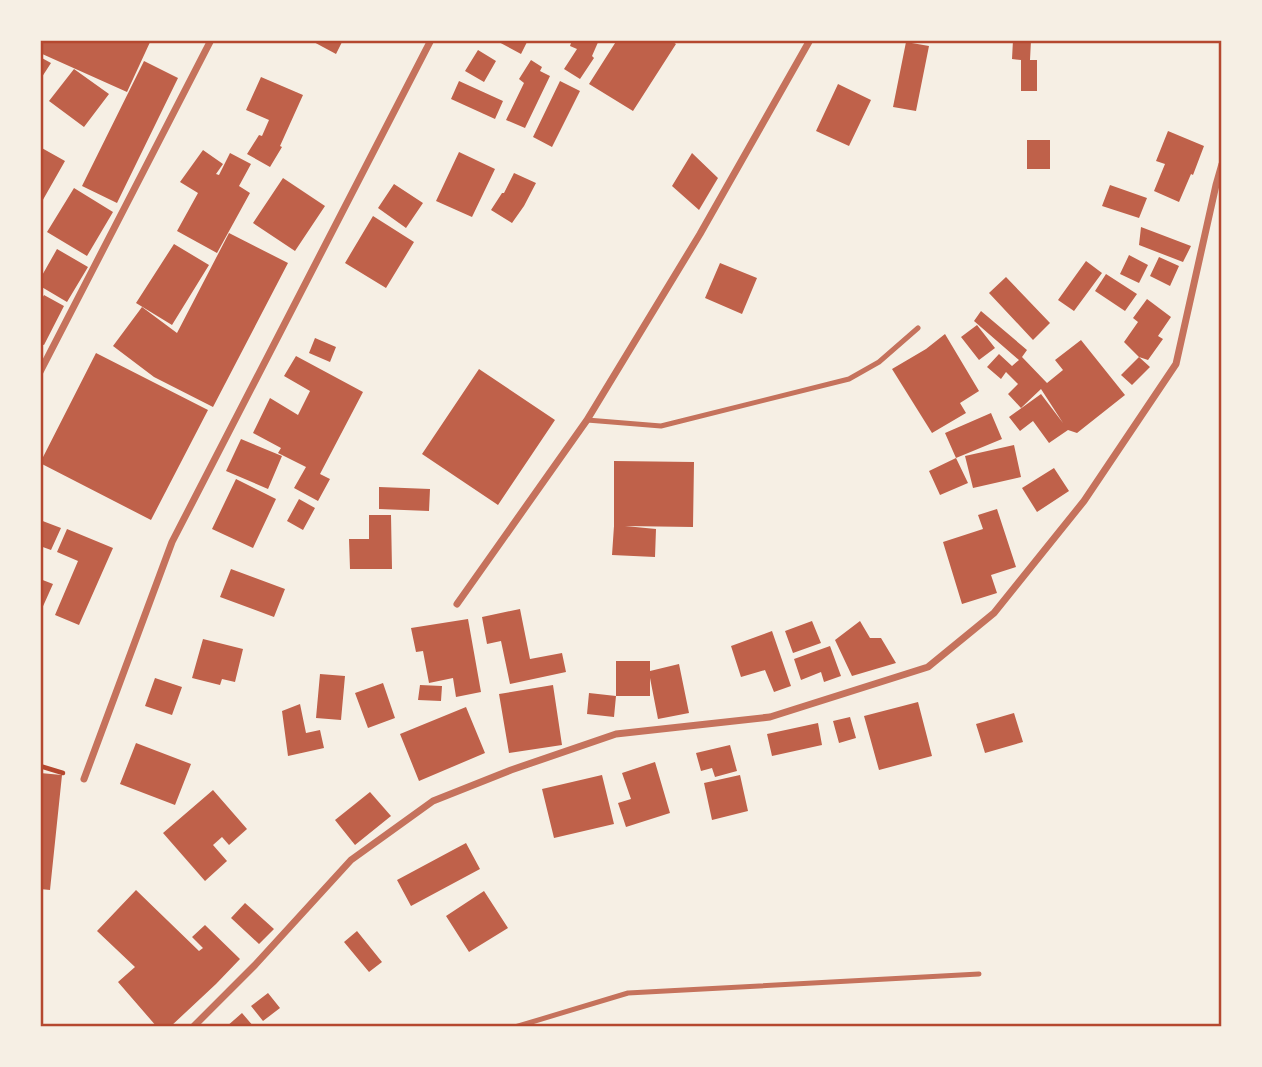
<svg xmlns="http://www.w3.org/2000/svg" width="1262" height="1067" font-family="Roboto,sans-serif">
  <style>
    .building { fill: #bf614a }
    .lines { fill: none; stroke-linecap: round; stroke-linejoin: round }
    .path { stroke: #b5482f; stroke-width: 4.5 }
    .service { stroke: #c5725c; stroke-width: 5 }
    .minor { stroke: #c5725c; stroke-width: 7 }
    .neatline { fill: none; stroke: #b5482f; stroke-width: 2.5 }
  </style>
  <rect width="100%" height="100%" fill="#f6efe4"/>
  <path class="building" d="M40,40h111l-24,52 -87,-39z
    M310,40h33l-7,14z
    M495,40h33l-7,14z
    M572,40h27l-7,16 2,2 -14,21 -16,-10 13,-20 -7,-3z
    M617,40h53l6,4 -43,67 -44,-27z
    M1013,40h18l-1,20h7v31h-16v-31l-9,-1z
    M906,42l23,4 -13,65 -23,-4z
    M478,50l18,11 -12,21 -19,-11z
    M40,57l11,6 -11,17z
    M531,60l11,7 -2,4 10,5 -25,52 -19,-8 18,-37 -5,-4z
    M144,61l34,17 -61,125 -35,-17z
    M74,69l35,25 -25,33 -35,-26z
    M261,77l42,18 -23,51 2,1 -12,20 -23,-13 12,-19 3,1 7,-16 -23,-10z
    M459,81l44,20 -8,18 -44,-20z
    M560,81l20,10 -28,56 -19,-10z
    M838,84l33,16 -22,46 -33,-15z
    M1168,131l36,15 -11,29 -2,-1 -12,28 -25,-11 11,-27 -9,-3z
    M1027,140h23v29h-23z
    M40,147l25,14 -25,44z
    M203,150l20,14 -7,10 3,1 11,-22 21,11 -12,22 11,7 -33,60 -40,-22 21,-38 -18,-11z
    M459,152l36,17 -23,48 -36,-16z
    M692,153l26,25 -19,32 -27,-24z
    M514,173l22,10 -12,23 -12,17 -21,-13 11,-17h2z
    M283,178l42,28 -30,45 -42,-28z
    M394,184l29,19 -17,25 -28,-20z
    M1110,185l37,13 -8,20 -37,-12z
    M74,188l39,24 -26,44 -40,-24z
    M373,216l41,26 -28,46 -41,-25z
    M1141,227l50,19 -8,16 -44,-17z
    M229,233l59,30 -75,144 -59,-30 -41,-31 29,-39 35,26z
    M174,244l35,21 -37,60 -36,-22z
    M57,249l31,18 -21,35 -27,-16v-7z
    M1129,255l19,10 -9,18 -19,-9z
    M1159,257l20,9 -9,20 -20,-10z
    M1086,261l16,12 -28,38 -16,-11z
    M720,263l37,15 -15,36 -37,-16z
    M1106,274l31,20 -12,17 -30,-20z
    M1006,277l44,46 -17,17 -44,-47z
    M44,295l20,11 -20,39 -4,-1v-42z
    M1147,299l24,18 -13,19 5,3 -15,21 -9,-3 -15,-15 14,-20 -5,-4z
    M981,311l46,39 -5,7 25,26 16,-13 -8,-10 26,-20 44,55 -48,38 -9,-3 -19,13 -16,-22 -13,10 -11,-14 32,-23 22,29 -22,-34 -20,19 -13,-14 10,-10 -12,-12 -5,7 -14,-12 12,-13 13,12 7,-6 -45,-39z
    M977,325l18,23 -16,12 -18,-23z
    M945,334l34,57 -19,12 6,10 -34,20 -40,-64 34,-20z
    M315,338l21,9 -6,15 -21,-9z
    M96,353l112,57 -57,110 -111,-57z
    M296,356l67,36 -43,82 10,5 -12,22 -24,-13 12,-21 -28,-14 3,-5 -28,-15 17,-35 28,17 12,-24 -26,-15z
    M1139,357l11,10 -18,18 -11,-10z
    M479,369l76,51 -57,85 -76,-51z
    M991,413l11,26 -46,19 -11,-25z
    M241,439l41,17 -14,33 -42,-18z
    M1014,445l7,32 -48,11 -8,-32z
    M956,458l12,25 -28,12 -11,-24z
    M614,461l80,1 -1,65 -68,-1 31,3 -1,28 -43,-2 2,-29z
    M1054,468l15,23 -32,21 -15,-24z
    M236,479l40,20 -23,49 -41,-19z
    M379,487l51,2 -1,22 -50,-2z
    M299,499l16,9 -12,22 -16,-9z
    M997,509l19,58 -25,8 6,18 -35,11 -19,-62 40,-13 -5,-14z
    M369,515h22l1,54h-42l-1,-30h20z
    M40,520l21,8 -10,22 -11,-4z
    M67,529l46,19 -34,77 -24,-10 23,-54 -21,-9z
    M231,569l54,20 -11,28 -54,-20z
    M40,579l13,5 -13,29z
    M520,609l10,50 32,-6 4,19 -56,12 -9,-43 -14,3 -5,-27z
    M468,619l13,73 -25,5 -3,-19 -24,5 -6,-32 -7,1 -5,-24z
    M812,621l9,22 -28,10 -8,-22z
    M860,621l10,17h11l15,25 -44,13 -17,-36z
    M772,631l19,55 -17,6 -9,-22 -24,7 -10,-31z
    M203,639l40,10 -8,33 -13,-3 -2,6 -28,-7z
    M830,646l11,30 -17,6 -3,-10 -20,8 -7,-21z
    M616,661h34v10l29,-7 10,49 -31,6 -8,-41v18h-34l-2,21 -27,-3 2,-21 27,3z
    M320,674l25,2 -4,44 -25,-2z
    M155,678l27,9 -10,28 -27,-9z
    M383,683l12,35 -27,10 -13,-35z
    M420,685l22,1 -1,15 -23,-1z
    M553,685l9,60 -53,8 -10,-59z
    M918,702l14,54 -53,14 -15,-54z
    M300,704l6,29 14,-3 4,18 -36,8 -6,-45z
    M466,707l19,46 -66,28 -19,-47z
    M1014,713l9,29 -38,11 -9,-29z
    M850,717l6,21 -17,5 -6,-22z
    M818,723l4,22 -50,11 -5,-22z
    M136,743l55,21 -16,41 -55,-21z
    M730,745l7,26 -22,6 -3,-9 -11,3 -5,-18z
    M655,762l15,51 -44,14 -8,-24 13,-4 -9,-26z
    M40,773l22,2 -12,115 -10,-1z
    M602,775l12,49 -60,14 -12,-49z
    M740,775l8,36 -36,9 -8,-37z
    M213,790l34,39 -18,16 -7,-8 -9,8 14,16 -22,20 -42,-48z
    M370,792l21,24 -36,29 -20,-25z
    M466,843l14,26 -69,37 -14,-26z
    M136,890l63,61 4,-3 -11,-11 13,-12 35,34 -24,25 -46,43h-13l-39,-45 17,-15 -38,-36z
    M484,891l24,37 -39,24 -23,-36z
    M245,903l29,26 -15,15 -28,-26z
    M357,931l25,31 -13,10 -25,-30z
    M268,993l12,15 -17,13 -12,-15z
    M242,1013l12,14h-28z"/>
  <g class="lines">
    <path class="path" d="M40,766l23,7"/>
    <path class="service" d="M587,420l74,6 188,-47 30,-17 39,-34
      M515,1027l113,-34 351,-19"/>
    <path class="minor" d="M40,372l171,-332
      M457,604l130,-184 113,-186 110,-194
      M84,779l88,-237 259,-502
      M193,1027l62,-62 96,-105 82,-59 78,-31 105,-36 154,-17 158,-50 66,-54 90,-112 92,-137 40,-179 6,-21"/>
  </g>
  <rect width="1262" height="1067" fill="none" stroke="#f6efe4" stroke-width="84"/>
  <rect x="42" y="42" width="1178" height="983" class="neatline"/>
</svg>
